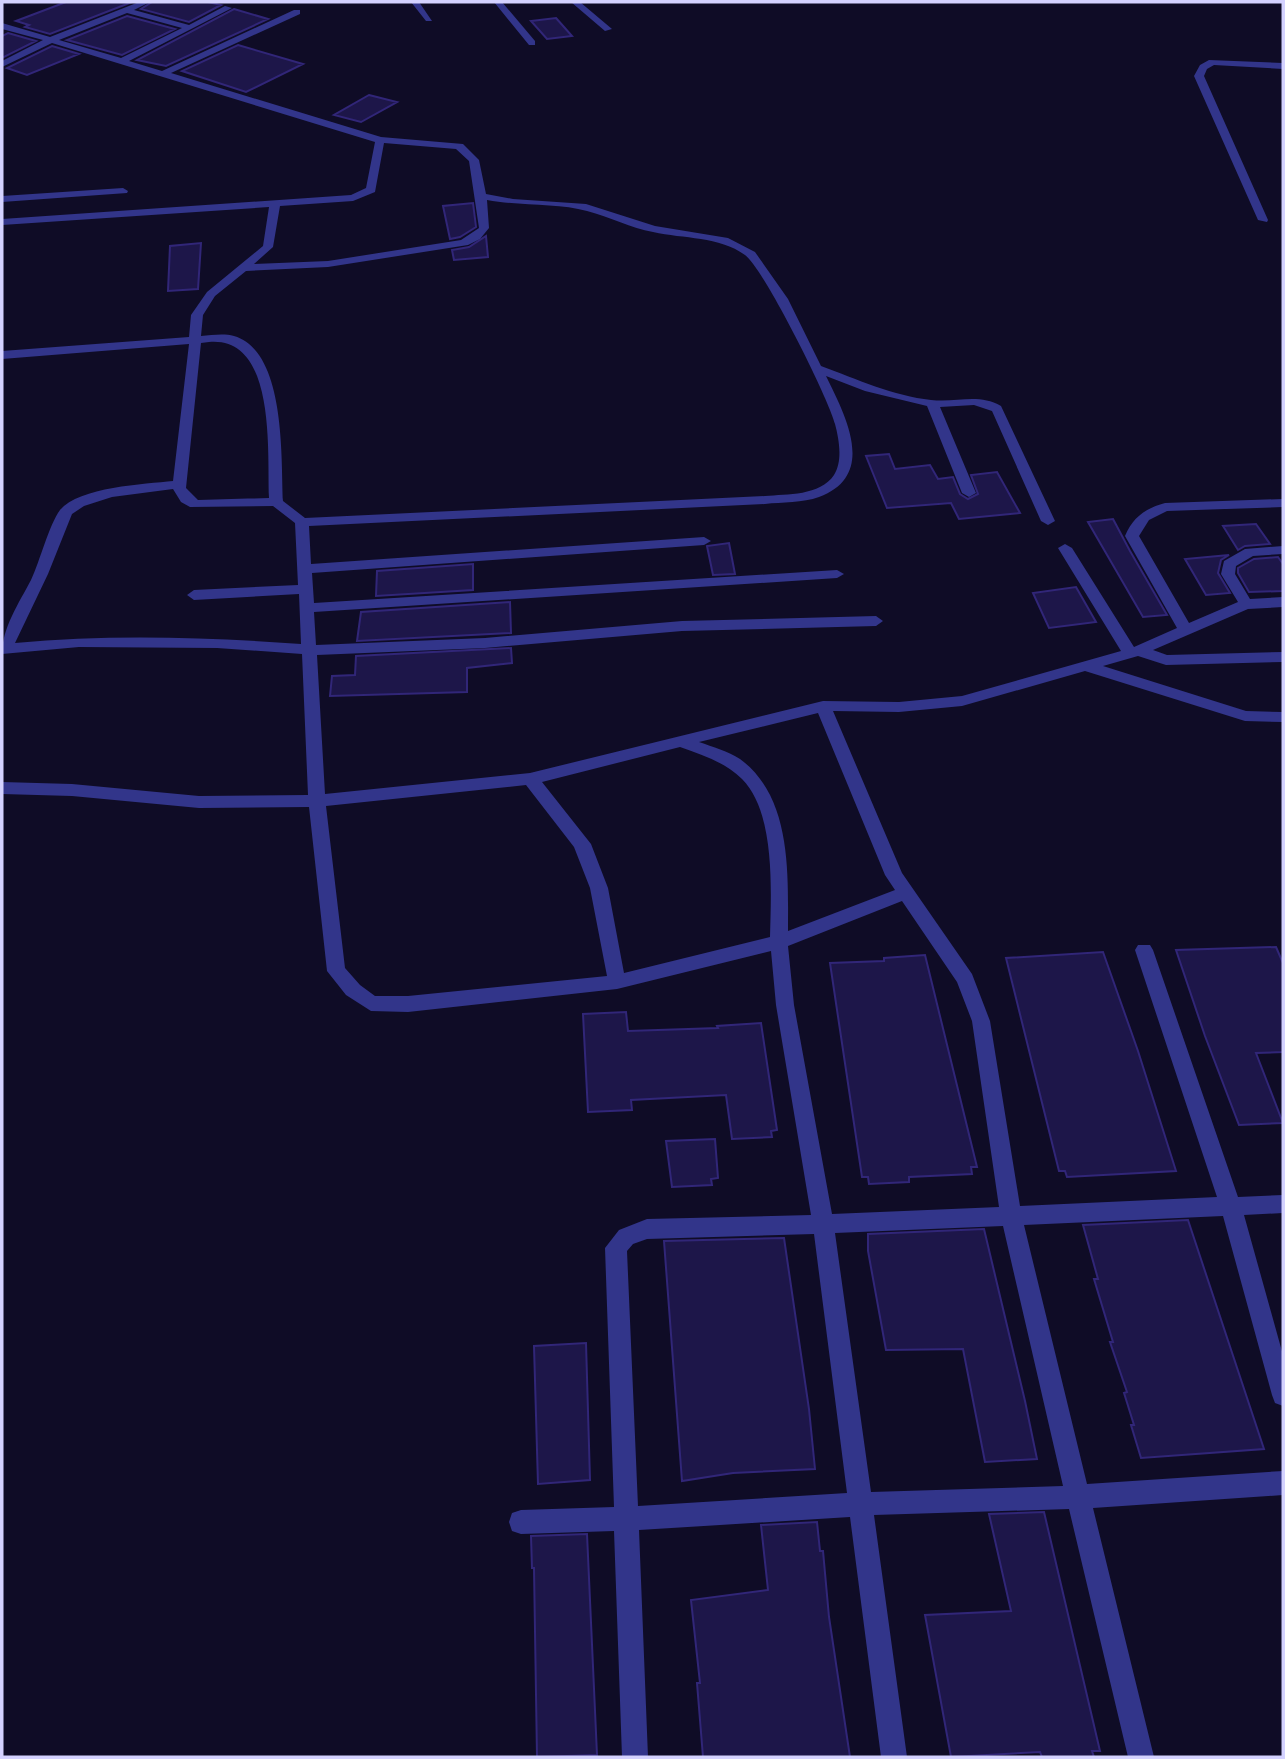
<svg xmlns="http://www.w3.org/2000/svg" width="1285" height="1759" font-family="Roboto,sans-serif">
  <style>
    .building { fill: #1d1649; stroke: #312678; stroke-width: 2 }
    .lines { fill: none; stroke-linecap: round; stroke-linejoin: round }
    .minor { fill: #32358a; fill-rule: evenodd }
  </style>
  <rect width="100%" height="100%" fill="#0f0c26"/>
  <path class="building" d="M66,2h66l-82,32 -25,-7 4,-2 -13,-4z
    M152,2h56l13,3 -32,17 -48,-13z
    M234,9l34,10 -102,47 -29,-6z
    M127,16l48,13 -53,26 -55,-15z
    M556,18l16,18 -25,3 -16,-18z
    M8,33l28,8 -34,17v-22z
    M238,45l65,19 -57,28 -64,-21z
    M52,46l27,8 -52,21 -20,-7z
    M369,95l28,7 -36,20 -27,-7z
    M473,203l3,24 -16,10 -10,2 -7,-33z
    M486,236l2,21 -34,3 -2,-10 17,-3z
    M201,243l-3,46 -30,2 2,-45z
    M889,454l6,15 35,-4 8,14 15,-2 7,17 8,5 10,-5 -7,-19 26,-3 23,41 -61,6 -8,-16 -64,5 -21,-52z
    M1113,519l17,32 37,64 -24,2 -55,-95z
    M1256,524l14,20 -25,2 -7,4 -15,-24z
    M729,543l6,31 -22,1 -6,-29z
    M1229,555l-8,5 -3,13 12,20 -24,2 -21,-36z
    M1278,557l5,7v27l-34,1 -11,-19v-5l16,-9z
    M473,564v26l-97,6 1,-25z
    M1076,587l20,35 -47,6 -16,-35z
    M510,602l1,31 -154,8 4,-29z
    M511,648l1,15 -45,5v24l-137,4 2,-20 23,-1 1,-19z
    M1276,947l7,16v89l-27,1 27,70 -44,2 -34,-89 -29,-86z
    M1103,952l35,99 38,120 -109,6 -2,-6h-6l-53,-213z
    M925,955l52,212h-6l1,7 -63,3v5l-40,2 -1,-7h-6l-32,-214 54,-2v-3z
    M626,1012l2,19 90,-3 -1,-2 44,-3 16,107 -6,1 1,6 -40,2 -6,-44 -95,5 1,10 -44,2 -5,-98z
    M715,1139l3,39 -7,1 1,6 -40,2 -6,-46z
    M1188,1220l76,229 -123,9 -10,-33h3l-10,-32 3,-1 -17,-50h3l-19,-63h4l-15,-54z
    M984,1229l41,172 12,58 -52,3 -22,-113 -77,1 -18,-99v-17z
    M784,1238l25,171 6,60 -82,4 -51,8 -18,-240z
    M586,1343l4,137 -52,4 -4,-138z
    M1044,1512l56,239h-8l2,6h-52l-2,-5 -89,5 -26,-142 86,-4 -22,-97z
    M817,1522l3,29h3l6,66 21,140h-147l-6,-74h3l-9,-83 77,-10 -7,-65z
    M587,1534l10,221 -60,2 -3,-189h-2l-1,-32z"/>
  <g class="lines">
    <path class="minor" d="M139,2h11l-16,8 55,15 36,-19 7,2 -103,53 33,10 132,-61h6v4l-129,59 210,64 82,7 16,16 7,34 27,5 73,5 69,22 73,12 27,14 33,47 33,67c35,13 73,30 110,34 26,3 47,-7 70,6l54,115 -7,4 -7,-4 -49,-110 -18,-6 -34,2 36,86 -7,4 -7,-4 -35,-87 -62,-15 -39,-15c19,39 52,99 -7,121 -16,6 -37,5 -54,7l-456,22 2,38 393,-27 7,4 -7,4 -392,28 2,30 523,-33 7,4 -7,4 -523,34 2,33 169,-7 197,-17 194,-5 7,5 -7,5 -194,5 -197,17 -168,7 8,139 205,-21 293,-72 76,1 63,-6 159,-45 -63,-103 7,-4 7,4 62,99 43,-19 -52,-92c8,-19 21,-28 40,-33l118,-4v8l-116,4 -18,9 -10,16 50,87 49,-21 -17,-28 3,-13 21,-12 38,-3v8l-30,2 -17,10 -1,8 15,25 33,-2v10l-35,2 -95,41 14,5 116,-3v10l-117,3 -28,-9 -35,10 143,45 37,1v10l-38,-1 -160,-50 -123,35 -63,6 -66,-1 69,162 70,101 18,47 30,185 197,-9 -82,-247 3,-5h12l3,5 85,247 45,-2v18l-39,2 39,140v51l-8,-3 -3,-8 -49,-179 -199,9 63,259 196,-13v24l-190,13 61,249h-26l-59,-248 -195,6 33,242h-26l-31,-240 -211,13 9,227h-26l-8,-226 -93,3 -9,-3 -3,-9 3,-9 9,-3 93,-3 -9,-259 14,-18 28,-11 164,-4 -35,-210 -5,-54 -154,38 -209,23 -37,-1 -25,-16 -19,-24 -18,-164 -110,1 -127,-12 -70,-2v-12l70,2 127,12 109,-1 -6,-141 -85,-6 -138,-1 -77,7c0,-26 17,-51 29,-74 9,-19 18,-55 29,-70 19,-23 85,-26 113,-29l16,-137 -187,15v-8l187,-14 2,-22 16,-23 56,-46 6,-39 -267,18v-6l349,-24 15,-7 9,-46 -323,-99 -50,24v-6l41,-21 -41,-11v-6l48,14zM127,13l55,15 -61,30 -62,-18zM384,143l72,6 13,12 10,67 -18,12 -133,21 -74,3 19,-17 7,-41 73,-5 22,-9zM487,200c32,6 71,3 100,11 23,6 44,17 66,21 31,7 66,4 92,23 19,14 84,144 90,169 4,15 8,37 -1,51 -14,21 -47,19 -69,21l-460,22 -22,-17c-2,-43 3,-150 -49,-165 -10,-3 -22,-1 -33,0l2,-21 12,-19 31,-25 82,-4 140,-22 12,-6 9,-11zM209,342c68,-6 58,111 60,156l-71,2 -12,-12 15,-145zM173,489l8,13 9,5 83,-1 22,17 3,62 -104,5 -7,5 7,5 105,-6 2,50c-96,-7 -191,-10 -286,-1l33,-69 24,-60 12,-8 28,-9zM818,713l67,162 10,15 -107,41c0,-57 4,-134 -48,-172 -12,-8 -27,-12 -41,-17zM680,747c22,8 45,15 62,32 34,34 29,114 28,158l-146,36 -16,-85 -17,-44 -49,-62zM526,785l48,62 16,41 17,88 -199,20h-33l-15,-11 -15,-17 -19,-162zM902,901l55,81 15,39 27,186 -167,7 -38,-209 -6,-59zM1003,1226l60,260 -192,6 -36,-259zM814,1234l33,259 -209,13 -11,-255 6,-7 14,-5z
      M411,2h8l13,19h-6z
      M494,2h8l33,39v4h-6z
      M571,2h9l32,27 -7,2z
      M1209,60l74,3v6l-69,-4 -7,4 -3,7 64,144 -1,2 -9,-2 -64,-144 6,-11z
      M123,188l5,3 -1,2 -125,9v-6z"/>
  </g>
  <rect width="1285" height="1759" fill="none" stroke="#d4d2ff" stroke-width="7"/>
</svg>
